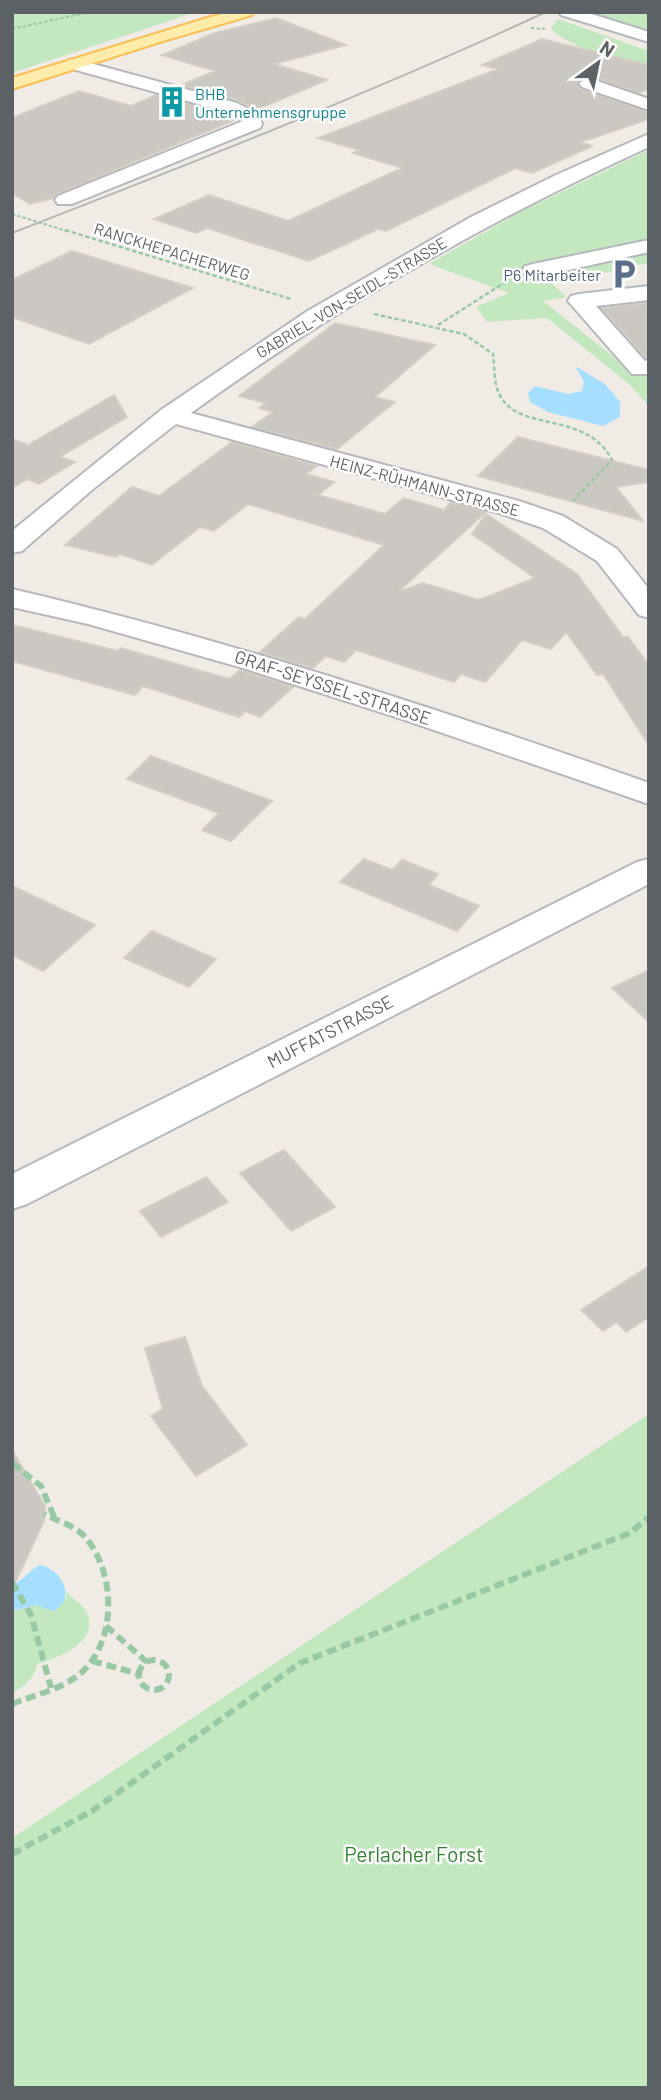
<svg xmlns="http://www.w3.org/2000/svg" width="661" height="2100" font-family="Barlow,sans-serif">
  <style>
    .green { fill: #c3e8c0 }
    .water { fill: #a5deff }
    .building { fill: #cbc7c2; stroke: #d5cec3; stroke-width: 2 }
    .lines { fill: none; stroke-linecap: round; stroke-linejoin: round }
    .minor-casing { stroke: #b5b8bc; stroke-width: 4 }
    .major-casing { stroke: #f7c056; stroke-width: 4 }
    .path-far2 { stroke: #99c9a4; stroke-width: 2; stroke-dasharray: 3.5 2; stroke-linecap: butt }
    .path-far1 { stroke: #99c9a4; stroke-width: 2.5; stroke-dasharray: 4.5 2.5; stroke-linecap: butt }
    .path { stroke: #99c9a4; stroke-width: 6; stroke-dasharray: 10 5; stroke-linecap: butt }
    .minor { fill: #fff; fill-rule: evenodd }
    .major { fill: #ffecaa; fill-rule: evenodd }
    .tram { stroke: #b4b5b6; stroke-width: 2 }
    .labels { text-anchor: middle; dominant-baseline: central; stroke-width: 5; stroke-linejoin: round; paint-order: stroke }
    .far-culture-label { font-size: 16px; fill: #0d838f; stroke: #fff; text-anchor: start }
    .far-street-label { font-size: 16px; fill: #5c6166; stroke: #fff }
    .far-service-label { font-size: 16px; fill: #4e5e75; stroke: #fff; text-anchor: end }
    .street-label { font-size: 18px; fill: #5c6166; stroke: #fff }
    .near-park-label { font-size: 21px; fill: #318230; stroke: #fff }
  </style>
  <rect width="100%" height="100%" fill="#f0ece5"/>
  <path class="green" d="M12,12h184l-184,61z
    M591,12h58v19z
    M558,19l91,32v21c-21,-7 -88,-28 -98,-44z
    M649,150v113l-97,21 15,13 -24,4 86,68 14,4 6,6v27l-20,-22 -82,-66 -60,4 -11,-15 33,-14 -80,-29 95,-54z
    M649,1414v674h-637v-250z
    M66,1592c6,6 16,12 20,19 16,31 -28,47 -49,53 -2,14 -13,23 -25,29v-82l55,-13z"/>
  <path class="water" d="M575,366l30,18 15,18v15l-17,9 -55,-14 -18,-10 -2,-9 7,-7 33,8 14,-3 2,-9z
    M41,1565c22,6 36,35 12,46l-17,-6 -24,6v-26c12,-4 18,-17 29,-20z"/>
  <path class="building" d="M276,18l70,27 -72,19 53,16 -71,30 -18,-10 -57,-15 34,-14 -53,-16 53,-22z
    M542,39l107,26v24l-11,4 -49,-17 -13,6 5,7 68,23v7l-68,23 11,4 -60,27 -16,-5 -130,63 -8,-2 -69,32 -102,-33 -11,5 -42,-14 55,-24 79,26 114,-53 -49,-15 6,-3 -41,-12 180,-69 -16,-4z
    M79,91l52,15 25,-11 66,18 12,7 -177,74 -4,4 -23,6 -18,-11v-75z
    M72,251l121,37 -104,56 -77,-27v-37z
    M649,303v55h-3l-45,-50z
    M335,323l100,22 -60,52 20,5 -58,47 -85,-22 21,-15 -14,-4 7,-5 -27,-7z
    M114,395l13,22 -67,40 15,5 -36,22 -12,-5 -15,9v-49l16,6z
    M518,437l131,33v12l-33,5 27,34 -165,-45z
    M232,442l85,24 -11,8 28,8 -16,13 67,19 19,-16 40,12 7,-8 35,10 -88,80 25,-9 56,17 56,-22 -63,-44 14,-20 91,60 46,63h5l21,28v80l-46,-71 -6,1 -31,-43 -15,17 -29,-9 -37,42 -24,-8 -7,8 -98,-32 -12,12 -18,-6 -13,12 -53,-16 39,-35 6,2 79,-74 -136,-41 -34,27 -14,-4 -48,38 -32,-11 -4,3 -51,-12 67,-58 27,9z
    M12,625l106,26 3,-3 108,31 11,-9 53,17 -33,30 -15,-6 -6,6 -96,-31 -8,9 -123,-34z
    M151,756l121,45 -41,40 -29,-11 17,-17 -92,-34z
    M364,859l28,11 10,-10 36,14 -9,11 50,21 -22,25 -117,-49z
    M12,886l83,39 -52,46 -31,-16z
    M152,931l64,28 -27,28 -65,-29z
    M649,970v52l-37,-34z
    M284,1150l51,57 -44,24 -51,-58z
    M206,1177l22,25 -67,35 -21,-26z
    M649,1266v51l-23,15 -9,-10 -14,9 -22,-21z
    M185,1337l17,49 45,59 -51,31 -45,-60 12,-7 -18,-61z
    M12,1450l33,56 -1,15 -32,68z"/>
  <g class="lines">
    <defs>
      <path id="minor" d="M559,12h26l64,20v10l-88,-27z
        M75,59l162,44 22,12 3,9 -2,4 -188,76h-14l-3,-4 3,-4 185,-75 -20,-10 -154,-43 -3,-4 3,-4z
        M588,78l61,21v11l-67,-23 -3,-4z
        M649,134v13c-162,74 -314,161 -458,266l328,88 44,15 54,33 32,40v29l-10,-3 -42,-54 -54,-33 -44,-15 -323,-89 -83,65 -71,62 -10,2v-22l149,-121 145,-98 165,-95 85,-42z
        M649,240v12l-116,26 -8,-2 -3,-5 3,-5 8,-2z
        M649,286v14l-53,6 49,55 4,-1v14h-17l-64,-73 3,-5 8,-2z
        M12,589c217,51 427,120 637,194v21l-247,-85 -159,-51 -155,-44 -76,-17z
        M649,859v25l-622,320 -15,5v-35l625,-312z"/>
      <path id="major" d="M227,12h27l-2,3 -89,26 -151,48v-11z"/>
    </defs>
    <use href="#minor" class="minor-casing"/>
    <use href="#major" class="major-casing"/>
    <path class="path-far2" d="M531,28l14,1
      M12,29l78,-17
      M12,214l58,18"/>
    <path class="path-far1" d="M65,230l226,69
      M374,314l90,20 29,20c2,14 0,31 8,43 19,35 86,14 111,63l-39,41
      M438,325l69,-44"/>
    <path class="path" d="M12,1463l29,23 14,33
      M12,1582l19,33 20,73
      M106,1626l41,36
      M139 1675a15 15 0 1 1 30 0a15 15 0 1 1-30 0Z
      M92,1661l47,13
      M12,1704c22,-9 51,-15 69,-31 36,-32 35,-99 5,-135 -10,-12 -28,-17 -42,-24
      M12,1854l80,-43 208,-148 330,-130 19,-16"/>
    <use href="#minor" class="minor"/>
    <use href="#major" class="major"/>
    <path class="tram" d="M12,233c180,-70 359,-140 534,-221"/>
  </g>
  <defs>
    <symbol id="building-bare" viewBox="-9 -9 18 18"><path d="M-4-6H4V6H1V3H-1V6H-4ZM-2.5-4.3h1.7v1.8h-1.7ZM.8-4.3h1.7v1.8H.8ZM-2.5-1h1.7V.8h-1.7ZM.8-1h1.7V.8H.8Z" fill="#0f9aa8" stroke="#fff" stroke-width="2.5" paint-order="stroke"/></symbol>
    <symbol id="parking-bare" viewBox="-9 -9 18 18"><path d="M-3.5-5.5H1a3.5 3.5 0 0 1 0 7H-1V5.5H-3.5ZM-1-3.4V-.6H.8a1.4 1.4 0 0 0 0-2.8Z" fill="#5c6f8a" stroke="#fff" stroke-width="2.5" paint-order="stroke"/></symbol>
  </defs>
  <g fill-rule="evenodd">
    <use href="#building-bare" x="150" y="80" width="44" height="44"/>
    <use href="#parking-bare" x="602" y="252" width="44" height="44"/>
  </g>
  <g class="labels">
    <g class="far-culture-label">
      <text x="195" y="93">BHB<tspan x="195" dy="18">Unternehmensgruppe</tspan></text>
    </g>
    <g class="far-street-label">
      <text transform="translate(172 251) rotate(17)">RANCKHEPACHERWEG</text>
      <text transform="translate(351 297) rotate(-31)">GABRIEL-VON-SEIDL-STRASSE</text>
      <text transform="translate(425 485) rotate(15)">HEINZ-RÜHMANN-STRASSE</text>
    </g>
    <g class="far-service-label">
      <text x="601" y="274">P6 Mitarbeiter</text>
    </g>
    <g class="street-label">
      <text transform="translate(333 687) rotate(18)">GRAF-SEYSSEL-STRASSE</text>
      <text transform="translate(330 1031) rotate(-27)">MUFFATSTRASSE</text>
    </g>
    <g class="near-park-label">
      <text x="414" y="1853">Perlacher Forst</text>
    </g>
  </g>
  <rect width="661" height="2100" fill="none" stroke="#5c6166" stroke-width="28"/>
  <g transform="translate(598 63) rotate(33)" stroke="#ffffff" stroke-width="5" paint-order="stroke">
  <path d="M0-5L12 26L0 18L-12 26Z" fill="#5c6166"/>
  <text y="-10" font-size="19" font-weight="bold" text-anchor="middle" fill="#5c6166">N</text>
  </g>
</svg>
